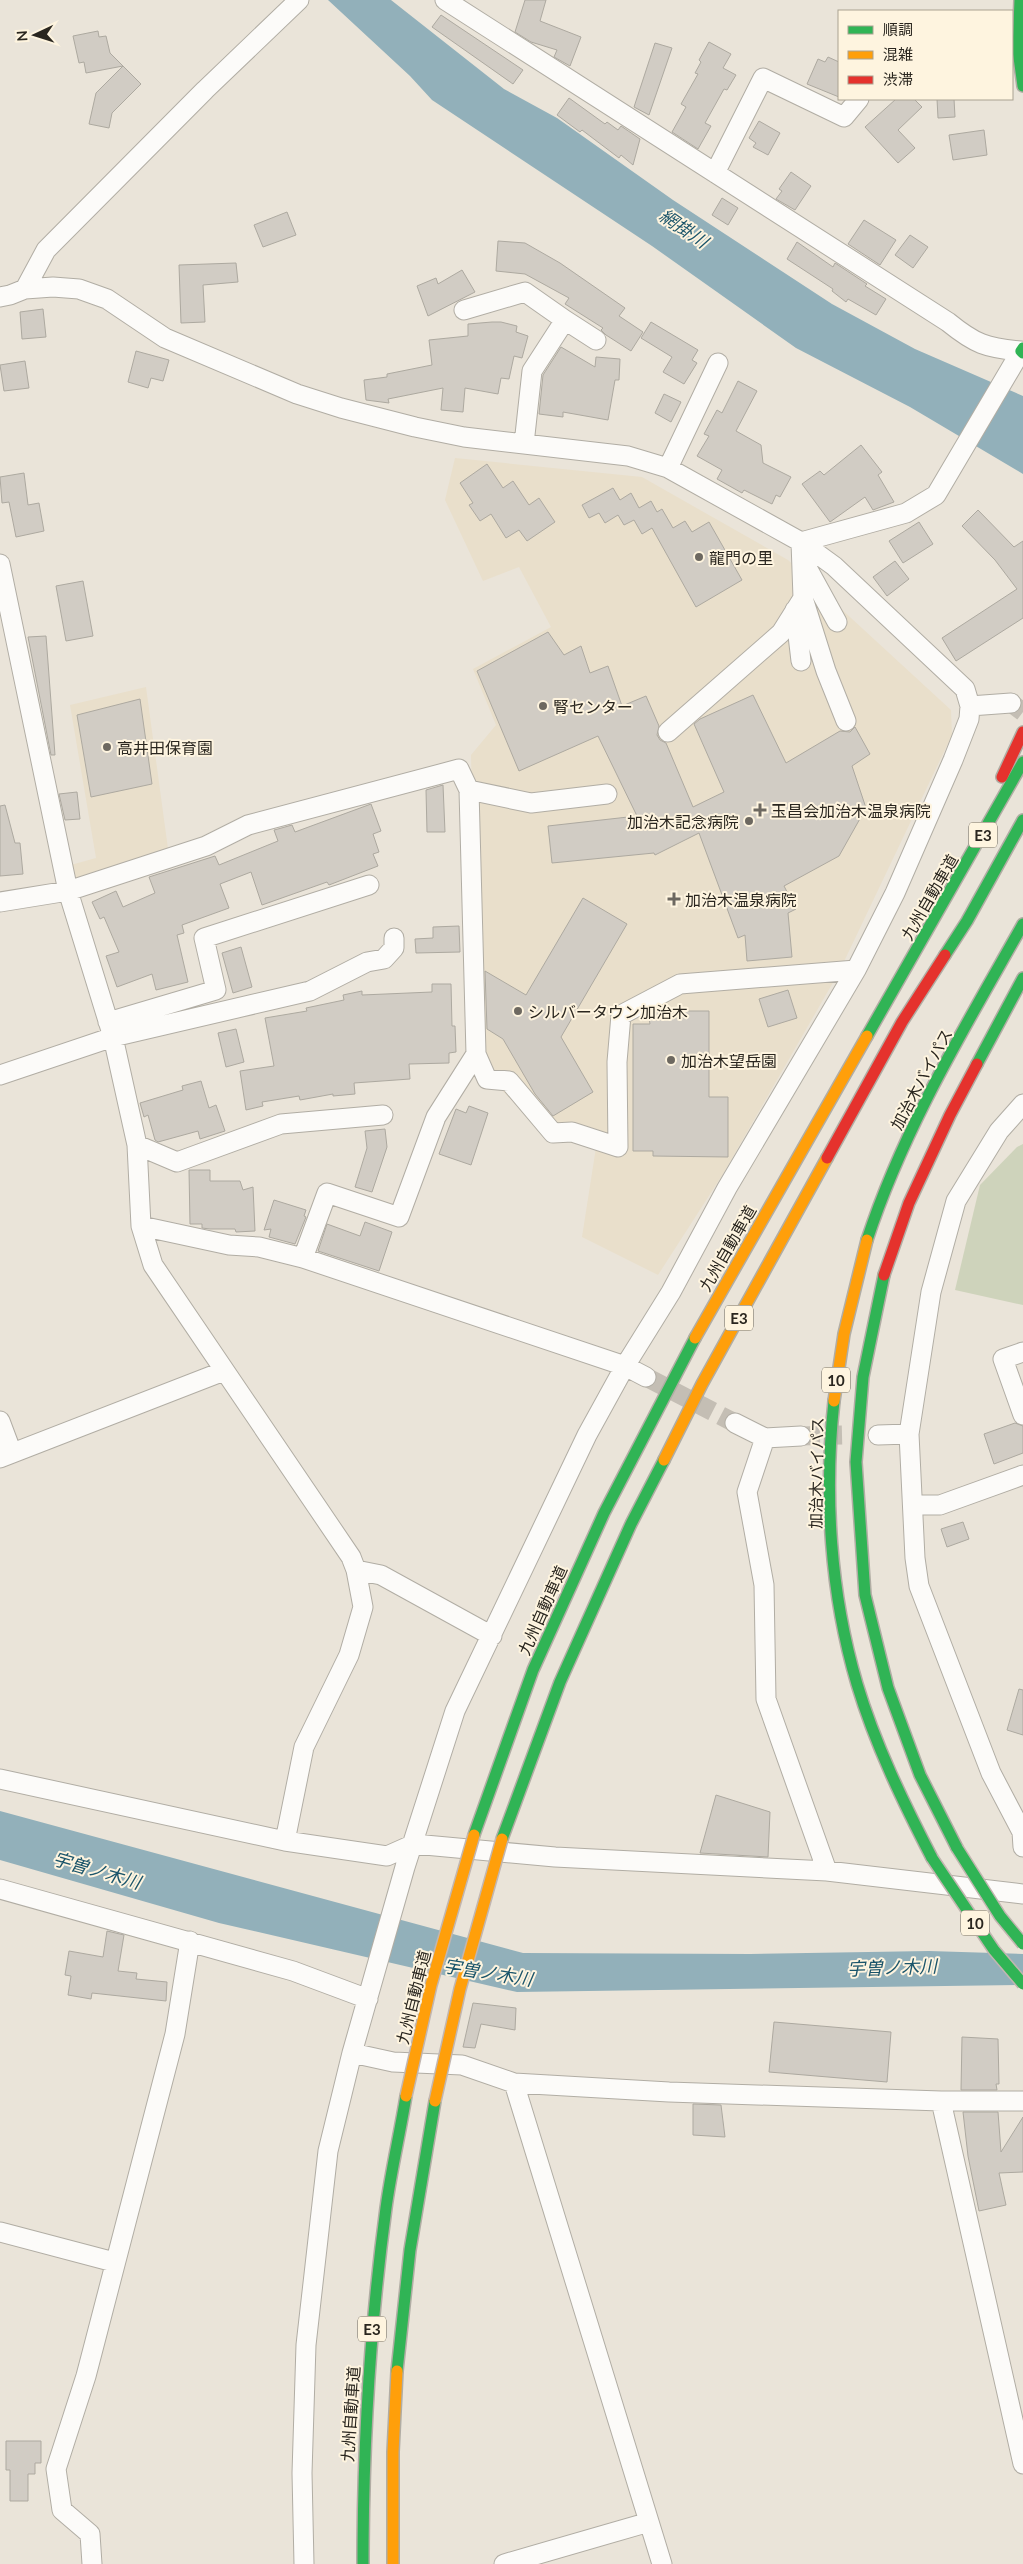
<svg xmlns="http://www.w3.org/2000/svg" width="1023" height="2564" font-family="Lato,'Noto Sans JP',sans-serif">
  <style>
    .built { fill: #e9dfcb }
    .green { fill: #ced3bb }
    .water { fill: #92b0ba }
    .building { fill: #d1ccc4; stroke: #ada9a0 }
    .lines { fill: none; stroke-linecap: round; stroke-linejoin: round }
    .street-tunnel { stroke: #c4beb4; stroke-width: 19; stroke-dasharray: 19 9; stroke-linecap: butt }
    .street-casing { stroke: #b1ada4; stroke-width: 21 }
    .fast-casing { stroke: #b1ada4; stroke-width: 14 }
    .slow-casing { stroke: #b1ada4; stroke-width: 14 }
    .jam-casing { stroke: #b1ada4; stroke-width: 14 }
    .street { stroke: #fcfbf9; stroke-width: 19 }
    .fast { stroke: #30b455; stroke-width: 11 }
    .slow { stroke: #ff9f0a; stroke-width: 11 }
    .jam { stroke: #e5322d; stroke-width: 11 }
    .fast-bridge-casing { stroke: #c2b6b0; stroke-width: 14; stroke-linecap: butt }
    .slow-bridge-casing { stroke: #c2b6b0; stroke-width: 14; stroke-linecap: butt }
    .fast-bridge { stroke: #30b455; stroke-width: 11 }
    .slow-bridge { stroke: #ff9f0a; stroke-width: 11 }
    .poi-dot { fill: #6d6860; stroke: #fef4df; stroke-width: 2 }
    .labels { text-anchor: middle; dominant-baseline: central; stroke-width: 4; stroke-linejoin: round; paint-order: stroke }
    .shield { fill: #fef4df; stroke: #6a6459; stroke-width: 1 }
    .shield-label { font-size: 15px; font-weight: bold; fill: #2a261f }
    .poi-label { font-size: 16px; fill: #2a261f; stroke: #fef4df; text-anchor: start }
    .street-label { font-size: 16px; fill: #2a261f; stroke: #fef4df }
    .water-label { font-size: 18px; font-style: italic; fill: #1a546a; stroke: #fef4df }
  </style>
  <rect width="100%" height="100%" fill="#eae4d9"/>
  <path class="built" d="M455,458l187,19 146,83 163,150 1,25 -113,237 -116,202 -65,101 -76,-38 15,-96 -58,-13 -61,-62 -7,-311 25,-30 -23,-56 78,-42 -32,-60 -36,14 -38,-81z
    M146,687l23,169 -98,35 -4,-25 29,-8 -26,-153z"/>
  <path class="green" d="M1023,1144v161l-68,-15 25,-105 37,-38z"/>
  <path class="water" d="M328,0h63l113,89 53,29 116,82 159,104 83,45 108,47v78l-113,-67 -114,-59 -144,-102 -220,-146 -22,-24z
    M0,1811l523,142 227,1 179,-3 94,3v31l-506,7 -298,-69 -219,-63z"/>
  <path class="building" d="M525,0h21l-6,21 41,16 -11,29 -16,-9 3,-7 -26,-8 -16,-10z
    M441,15l82,55 -10,14 -81,-57z
    M98,31l1,6 7,-1 4,17 13,13 -37,7 -2,-11 -5,1 -6,-27z
    M709,42l22,12 -8,14 13,7 -9,15 -3,-1 -19,34 6,3 -13,23 -26,-17 14,-25 -5,-3 17,-30 -3,-1 6,-11 -2,-2z
    M655,43l17,5 -23,67 -15,-8z
    M828,57l11,5v35l-32,-13 11,-25 7,3z
    M123,66l18,18 -29,29 -3,15 -20,-4 7,-31z
    M569,98l36,26 2,-2 11,8 3,-4 19,13 -7,26 -12,-10 -2,3 -37,-28 -2,2 -23,-17z
    M896,99h18l8,8 -24,23 17,18 -17,15 -33,-36z
    M937,99h17l1,18 -17,1z
    M759,121l21,12 -12,22 -15,-8 3,-4 -7,-5z
    M984,130l3,25 -34,5 -4,-25z
    M791,172l20,14 -16,24 -19,-11 6,-8 -3,-2z
    M722,198l16,10 -10,17 -16,-10z
    M287,212l9,23 -33,12 -9,-22z
    M864,220l32,20 -16,25 -32,-21z
    M910,235l18,12 -15,21 -18,-13z
    M498,241l27,2 35,20 65,45 -6,8 24,16 -12,19 -25,-16 -5,-5 2,-2 -38,-24 4,-6 -44,-24 -29,-3z
    M797,242l36,25 2,-4 32,21 -2,2 21,13 -10,16 -28,-16 -2,3 -14,-11 1,-2 -46,-30z
    M236,263l2,19 -35,3 2,37 -24,1 -2,-58z
    M462,270l13,22 -47,24 -11,-30 19,-8 2,6z
    M43,309l3,28 -24,2 -2,-27z
    M492,322h9l16,4 -1,6 12,4 -6,22 -8,-2 -5,23 -8,-1 -3,16 -33,-6 -2,24 -22,-2 2,-22 -55,11 1,4 -23,-3 -2,-20 23,-3v-3l45,-9 -3,-25 39,-4v-12z
    M651,322l47,28 -6,10 5,3 -13,21 -21,-12 9,-15 -31,-19z
    M561,347l34,20 1,-10 24,2 -1,21h-4l-7,40 -45,-8v5l-24,-3 4,-39z
    M136,351l33,9 -6,21 -12,-3 -3,10 -20,-6z
    M25,361l4,27 -25,3 -4,-26z
    M738,381l19,10 -21,40 25,14 2,18 28,14 -11,20 -4,-2 -4,9 -28,-14 -2,3 -25,-14 5,-9 -25,-14 12,-20 -5,-2 13,-24 5,3z
    M664,394l17,8 -10,20 -16,-9z
    M861,445l21,27 -4,3 16,27 -21,8 -8,-13 -35,25 -28,-38 18,-13 4,4z
    M487,464l16,24 10,-7 16,24 10,-7 16,24 -28,19 -8,-11 -13,8 -15,-24 -11,7 -11,-16 4,-2 -13,-20z
    M24,473l4,32 11,-2 5,28 -28,6 -7,-35 -7,1 -2,-26z
    M613,488l7,12 11,-7 8,15 12,-7 6,11 5,-3 11,19 12,-7 7,11 17,-10 33,58 -46,27 -44,-79 -10,6 -8,-14 -10,5 -6,-10 -13,8 -6,-10 -10,5 -7,-13z
    M978,510l36,37 9,-6v77l-67,43 -14,-23 75,-49 -22,-29 -33,-34z
    M919,522l14,22 -30,19 -14,-22z
    M895,561l14,18 -22,17 -14,-19z
    M83,581l10,55 -27,5 -10,-55z
    M548,632l16,23 17,-9 9,27 18,-7 14,40 24,-10 13,30 -2,9 3,5 6,3 27,64 31,-15 -30,-68 6,-5 53,-24 33,68 54,-32 10,1 5,-5 15,27 -18,12 14,42 -27,48 -55,30 12,23 -8,4 4,44 -45,4 -2,-26 -7,3 -39,-105 -44,22 -1,-2 -102,10 -4,-37 89,-10 -39,-80 -79,35 -42,-100z
    M46,636l9,119h-4l-23,-118z
    M140,699l12,85 -61,13 -14,-82z
    M443,785l2,47h-18l-1,-42z
    M77,792l3,27 -15,1 -6,-26z
    M371,804l10,27 -8,3 6,18 -6,2 5,12 -49,19 -2,-3 -65,23 -11,-33 -31,12 9,24 -47,17 2,8 -7,2 11,47 -32,8 -4,-16 -35,13 -11,-31 13,-4 -15,-35 -4,2 -8,-17 24,-11 7,16 32,-14 -6,-16 66,-21 4,9 59,-24 -4,-11 4,-1 14,-4 3,7z
    M5,805l10,38h5l3,31 -23,2v-70z
    M583,898l44,26 -66,113 32,55 -40,24 -18,-22 -32,-55 -16,-10 -2,-58 41,24z
    M459,926l1,26 -44,1 -1,-14 18,-1v-11z
    M241,947l11,40 -19,6 -11,-40z
    M432,984h19l1,42h3l1,26 -7,1v10l-40,1 1,15 -56,4 1,11 -22,2v-2l-33,6 -1,-4 -37,6 1,4 -17,4 -6,-39 34,-5 -9,-48 42,-7 -1,-3 38,-8 -1,-5 19,-4v4l70,-3z
    M788,990l9,28 -29,9 -9,-28z
    M655,1011h54v86h19v60l-75,-1v-5h-20v-127h17l-1,-6h6z
    M236,1029l8,33 -18,5 -8,-34z
    M201,1081l8,27 7,-3 9,26 -25,8 -2,-8 -40,11 -3,-2 -7,-25 -4,2 -4,-14 43,-13 -1,-4z
    M469,1106l19,7 -17,52 -32,-11 17,-45 10,4z
    M385,1129l2,18 -15,45 -17,-5 12,-39 -2,-17z
    M189,1170h21v11h30l3,9 10,-3 2,44 -19,1 -1,-3h-25l-8,-1v-4h-12z
    M274,1200l32,10 -2,6 2,1 -11,27 -26,-7 2,-8 -7,1z
    M365,1222l27,10 -13,39 -61,-20 9,-27 33,12z
    M1015,1423l8,3v27l-29,11 -10,-30z
    M963,1522l6,17 -22,8 -6,-18z
    M1019,1689l4,1v45l-16,-5z
    M716,1795l54,17 -2,45 -68,-4z
    M107,1931l17,4 -6,36 19,2 -1,6 31,3 -1,19 -74,-8 -1,6 -23,-4 3,-19 -6,-1 4,-24 34,6z
    M473,2003l43,5 -1,22 -34,-6 -6,24 -12,-1z
    M774,2022l117,10 -4,50 -118,-10z
    M962,2037l36,2 1,45h-3l1,6h-36z
    M693,2104l28,1 4,32 -32,-2z
    M963,2112h35l3,40 22,-35v55l-24,1 7,32 -27,6 -11,-55z
    M6,2441h35v22h-6v11h-7v27h-18v-31h-4z"/>
  <g class="lines">
    <path class="street-tunnel" d="M1011,703l12,9
      M646,1377l89,46
      M801,1436l41,-1"/>
    <defs>
      <path id="street" d="M445,0l503,322c27,22 38,26 73,29l-85,144 -30,18 -105,29
        M715,173l48,-95 81,39 15,-18
        M25,289l21,-39 159,-160 94,-90
        M0,297l10,-2 15,-6 28,-2 26,2 28,10 58,39 132,56 44,14 74,19 49,10 164,19 40,12 133,74 33,24 131,123 5,17 -1,13 -16,41 -58,133 -39,77 -129,218 -56,104 -46,74 -38,69 -132,276 -50,156 -53,186 -24,98 -22,194 -4,128 2,91
        M464,310l61,-18 40,28 -33,51 -8,73
        M565,320l31,20
        M668,468l50,-105
        M801,542l2,56 23,73 20,50
        M804,562l33,60
        M0,564l68,327 45,146 24,108 4,81 12,39 198,292 5,13 7,37 -14,48 -45,92 -19,94
        M795,610l6,51
        M970,706l41,-3
        M668,732l113,-99 22,-35
        M469,790l62,13 76,-9
        M0,902l68,-11 138,-45 42,-21 211,-56 10,21 7,264 -40,63 -37,100 -72,-24 -24,65
        M108,1022l108,-32 -12,-52 165,-53
        M476,1054l11,25 22,2 44,52 19,-1 46,15 -1,-85 4,-47 59,-31 176,-14
        M0,1075l113,-38 197,-46 57,-29 17,-3 10,-11v-10
        M1023,1104l-24,27 -43,70 -25,91 -22,142 6,124 4,28 72,187 31,59 1,15
        M137,1145l40,17 104,-38 102,-9
        M141,1226l88,19 30,2 44,11 322,108 21,11
        M1023,1352l-20,7 20,56
        M0,1421l12,32
        M735,1423l30,15
        M878,1435l31,-1
        M801,1436l-36,2 -18,54 17,93 2,114 61,172
        M0,1458l224,-87
        M913,1505h27l83,-30
        M356,1570l25,5 111,61
        M0,1779l285,62 102,15 27,-12 141,13 272,14 196,23
        M0,1889l293,82 75,28
        M352,2053l41,9 69,3 52,18 155,9 272,9h82
        M514,2083l148,481
        M941,2101l82,363
        M0,2232l114,30
        M92,2564l-2,-30 -28,-24 -6,-41 30,-93 89,-342 15,-93
        M504,2564l145,-42"/>
      <path id="fast" d="M1020,0l-2,50 5,36
        M1023,348l-2,3 2,2
        M945,955l22,-34 56,-101
        M867,1036l156,-274
        M977,1064l46,-86
        M867,1240c37,-113 98,-213 156,-316
        M884,1275l-21,102 -7,85 9,133 23,93 32,87 37,73
        M834,1401c-10,93 -4,192 23,283 18,60 46,118 75,174
        M474,1835l59,-165 71,-157 91,-175
        M502,1839l58,-157 71,-158 33,-64
        M397,2371l13,-121 25,-149
        M363,2564c0,-119 7,-238 23,-356 5,-37 14,-75 20,-112"/>
      <path id="slow" d="M695,1338l172,-302
        M834,1401l10,-67 23,-94
        M664,1460l38,-76 125,-226
        M393,2564v-112l4,-81"/>
      <path id="jam" d="M1002,777l21,-45
        M827,1158l75,-136 43,-67
        M884,1275l25,-72 41,-88 27,-51"/>
    </defs>
    <use href="#street" class="street-casing"/>
    <use href="#fast" class="fast-casing"/>
    <use href="#slow" class="slow-casing"/>
    <use href="#jam" class="jam-casing"/>
    <use href="#street" class="street"/>
    <use href="#fast" class="fast"/>
    <use href="#slow" class="slow"/>
    <use href="#jam" class="jam"/>
    <defs>
      <path id="fast-bridge" d="M957,1848l43,68 23,28
        M932,1858l62,92 29,34"/>
      <path id="slow-bridge" d="M406,2096l25,-111 43,-150
        M435,2101l25,-112 42,-150"/>
    </defs>
    <use href="#fast-bridge" class="fast-bridge-casing"/>
    <use href="#slow-bridge" class="slow-bridge-casing"/>
    <use href="#fast-bridge" class="fast-bridge"/>
    <use href="#slow-bridge" class="slow-bridge"/>
  </g>
  <g class="poi-dot">
    <circle cx="699" cy="557" r="5"/>
    <circle cx="543" cy="706" r="5"/>
    <circle cx="107" cy="747" r="5"/>
    <path d="M757.5 802.5h5v5h5v5h-5v5h-5v-5h-5v-5h5z"/>
    <circle cx="749" cy="821" r="5"/>
    <path d="M671.5 891.5h5v5h5v5h-5v5h-5v-5h-5v-5h5z"/>
    <circle cx="518" cy="1011" r="5"/>
    <circle cx="671" cy="1060" r="5"/>
  </g>
  <g class="labels">
    <g class="shield">
      <rect x="969" y="822.5" width="28" height="25" rx="4"/>
      <rect x="725" y="1305.5" width="28" height="25" rx="4"/>
      <rect x="822" y="1367.5" width="28" height="25" rx="4"/>
      <rect x="961" y="1910.5" width="28" height="25" rx="4"/>
      <rect x="358" y="2316.5" width="28" height="25" rx="4"/>
    </g>
    <g class="shield-label">
      <text x="983" y="835">E3</text>
      <text x="739" y="1318">E3</text>
      <text x="836" y="1380">10</text>
      <text x="975" y="1923">10</text>
      <text x="372" y="2329">E3</text>
    </g>
    <g class="poi-label">
      <text x="709" y="557">龍門の里</text>
      <text x="553" y="706">腎センター</text>
      <text x="117" y="747">高井田保育園</text>
      <text x="771" y="810">玉昌会加治木温泉病院</text>
      <text x="739" y="821" text-anchor="end">加治木記念病院</text>
      <text x="685" y="899">加治木温泉病院</text>
      <text x="528" y="1011">シルバータウン加治木</text>
      <text x="681" y="1060">加治木望岳園</text>
    </g>
    <g class="street-label">
      <text transform="translate(929 897) rotate(-60)">九州自動車道</text>
      <text transform="translate(921 1079) rotate(-62)">加治木バイパス</text>
      <text transform="translate(727 1248) rotate(-60)">九州自動車道</text>
      <text transform="translate(816 1473) rotate(-89)">加治木バイパス</text>
      <text transform="translate(542 1610) rotate(-66)">九州自動車道</text>
      <text transform="translate(413 1997) rotate(-76)">九州自動車道</text>
      <text transform="translate(350 2414) rotate(-86)">九州自動車道</text>
    </g>
    <g class="water-label">
      <text transform="translate(684 228) rotate(34)">網掛川</text>
      <text transform="translate(97 1870) rotate(16)">宇曽ノ木川</text>
      <text transform="translate(892 1967) rotate(-2)">宇曽ノ木川</text>
      <text transform="translate(488 1972) rotate(9)">宇曽ノ木川</text>
    </g>
  </g>
  <rect x="838" y="10" width="175" height="90" fill="#fef4df" stroke="#a9a292"/>
  <rect x="848" y="26" width="25" height="8" fill="#30b455" stroke="#a9a292"/>
  <text x="883" y="35" font-size="15" fill="#2a261f">順調</text>
  <rect x="848" y="51" width="25" height="8" fill="#ff9f0a" stroke="#a9a292"/>
  <text x="883" y="60" font-size="15" fill="#2a261f">混雑</text>
  <rect x="848" y="76" width="25" height="8" fill="#e5322d" stroke="#a9a292"/>
  <text x="883" y="85" font-size="15" fill="#2a261f">渋滞</text>
  <g transform="translate(35 35) rotate(266)" stroke="#fef4df" stroke-width="4" paint-order="stroke">
  <path d="M0-4L9 19L0 12L-9 19Z" fill="#2a261f"/>
  <text y="-8" font-size="14" font-weight="bold" text-anchor="middle" fill="#2a261f">N</text>
  </g>
</svg>
